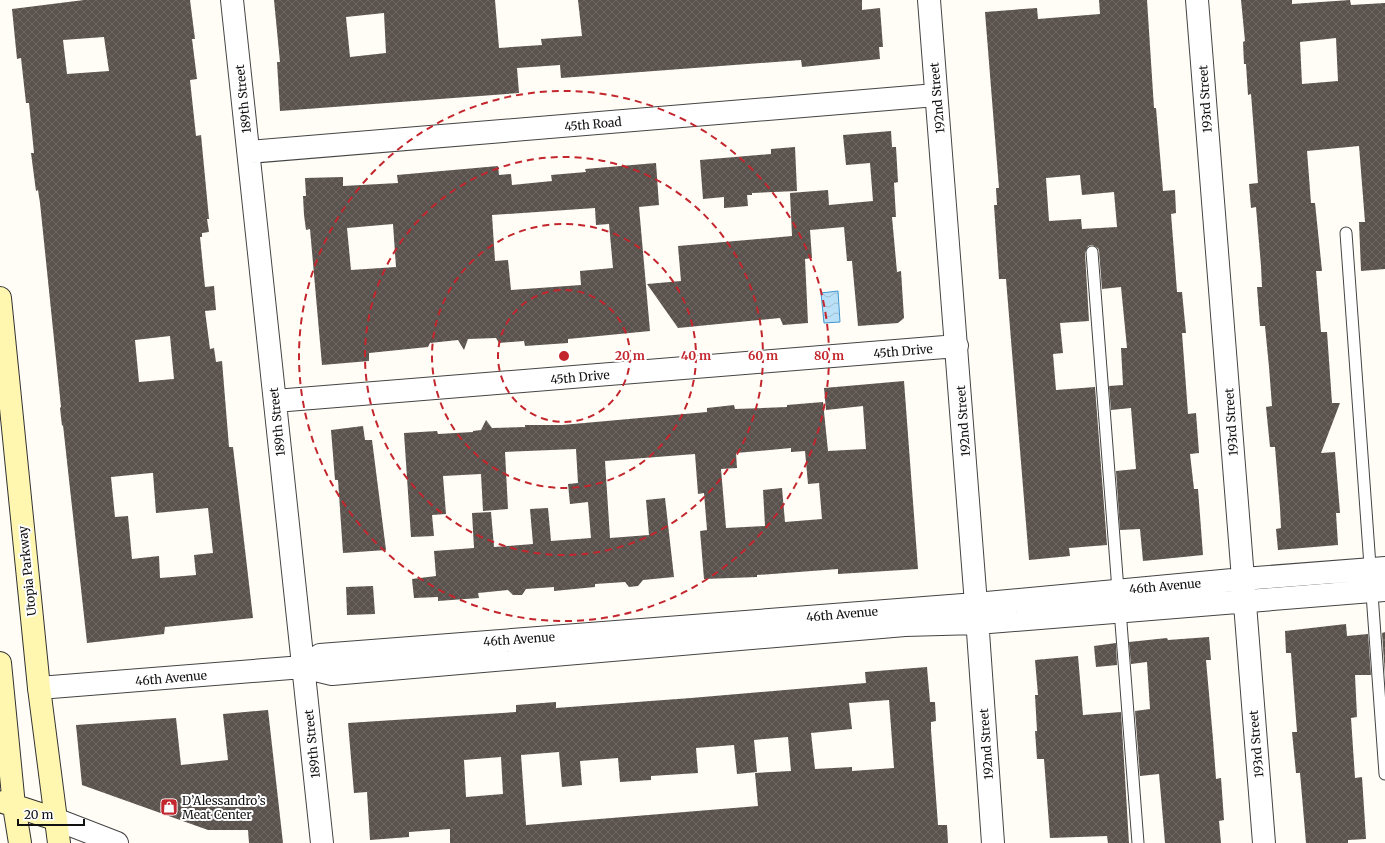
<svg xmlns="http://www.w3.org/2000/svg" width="1385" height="843" font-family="Merriweather,serif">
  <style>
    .water { fill: url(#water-waves); stroke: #3f96cf }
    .building { fill: url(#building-cross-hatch); fill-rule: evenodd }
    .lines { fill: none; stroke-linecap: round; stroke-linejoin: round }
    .lane-casing { stroke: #444; stroke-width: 13 }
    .street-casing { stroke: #444; stroke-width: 24 }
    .secondary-casing { stroke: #333; stroke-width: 24 }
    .lane { stroke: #fff; stroke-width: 11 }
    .street { stroke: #fff; stroke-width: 22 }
    .secondary { stroke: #fff6b0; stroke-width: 22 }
    .ring { fill: none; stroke: #c4262e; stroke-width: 2; stroke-dasharray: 7 5 }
    .labels { text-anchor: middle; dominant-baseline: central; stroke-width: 4; stroke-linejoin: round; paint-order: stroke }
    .street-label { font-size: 12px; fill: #111; stroke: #fff }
    .poi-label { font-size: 12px; fill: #111; stroke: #fff; text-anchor: start }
    .centre { fill: #c4262e; stroke: #fff; stroke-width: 2 }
    .ring-label { font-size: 12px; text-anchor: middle; font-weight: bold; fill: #c4262e; stroke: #fff; stroke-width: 4; stroke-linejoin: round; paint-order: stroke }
  </style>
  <defs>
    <pattern id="water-waves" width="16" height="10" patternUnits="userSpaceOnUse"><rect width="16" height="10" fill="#b9e0f7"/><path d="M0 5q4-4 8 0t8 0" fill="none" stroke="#9ebfd3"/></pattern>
    <pattern id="building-cross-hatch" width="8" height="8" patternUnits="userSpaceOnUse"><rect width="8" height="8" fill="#5a524d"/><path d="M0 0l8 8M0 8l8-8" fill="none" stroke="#6d6662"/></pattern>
  </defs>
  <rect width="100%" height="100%" fill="#fffdf5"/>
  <path class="water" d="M838,291l2,31 -16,1 -3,-30z"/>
  <path class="building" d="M84,0h106l5,39h-3l5,40 -7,1 6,56 5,-1 8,84h-2l2,13 -7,1v4h-2l5,50 9,-1 2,24 -11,1 5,38 4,-1 2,14 6,-1 7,86h4l20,171 -88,9 -1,7 -77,9 -24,-218 -1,1 -2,-18 1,-1 -21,-204 -2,-13 -2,1 -5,-38h3l-5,-50h-3l-5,-45 -4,1 -5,-50zM104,37l5,34 -42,3 -4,-34zM170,336l4,43 -35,3 -4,-42zM151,473h2l3,40 52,-5 5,45 -19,2 2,20 -36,3 -1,-22 -27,3 -4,-43 -13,1 -4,-40z
    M274,0h221l4,48 43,-3 -1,-6 41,-3 -4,-36h284v10l18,-2 3,39h-4l1,12 -78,8 -1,-7 -240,18 -1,-13 -43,3 2,25 -239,18 -3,-49h3zM384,13l2,40 -36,4 -4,-40z
    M1099,0h48l7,108h2l7,83 12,-1 1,23 -5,1 3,38 3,40h5l4,41h-4l6,81 8,-1 3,40 -9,1 4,35h4l5,66 -60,6 -3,-32 -20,1 -4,-59 20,-2 -5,-61 -20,2 -2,-24 14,-1 -2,-37h6l-6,-61 -19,2 -3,-38 -1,-3 -6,-3 -4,1 -3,7 4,68 -29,2 3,30 -10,1 3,36 39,-3 12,158 -38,3 1,8 -41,4 -23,-281h-7l-5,-74h3l-1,-17h3l-14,-176 52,-4 1,11 62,-5zM1080,175l2,20 32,-3 3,35 -35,2 -1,-10 -32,2 -3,-43z
    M1241,0h51v4l58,-4 1,5 34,-2v266l-24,2 -2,-49h6l-6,-76 -52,5 4,52h4l7,68h-6l5,61h6l5,71h8l-19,50 14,-1 5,61h-4l2,32 -60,5 -2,-21 5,-1 -1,-20 -5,-61h-5l-4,-40 6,-1 -3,-39 -4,-41h-5l-3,-39h5l-1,-21 -5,-59 -5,1 -2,-24 9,-1 -7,-89 -3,1 -2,-31h-2l-1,-22 2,-1zM1336,38l2,43 -36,3 -2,-42z
    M891,131l1,16h4l2,35 -4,1 2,34h-4l5,55 4,-1 3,47 -6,5 -40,3 -6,-65h-5l-3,-34 -34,3 2,28 -7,1 3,64 -25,2 -3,-7 -102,10 -31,-44 34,-3 -3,-35 114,-10 -2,-43 38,-3 1,15 44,-4 -3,-38 -24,2 -3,-30z
    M795,147l2,44 -45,2v2h-5l1,11 -24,2v-11l-21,2 -3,-39 71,-6v-5z
    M656,163l3,42 -20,2 11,124 -82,8v4l-43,3 -1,-5 -25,2 -3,-5 -28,1 -4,11 -6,-10 -28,3 -2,4 -59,6v8l-47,4 -12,-136 -4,1 -2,-15 -1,-19h3l-1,-18 38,-1v9l55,-3 -1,-8 101,-9 1,9 12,-1 1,11 40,-4 -1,-6 35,-3 -1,-3zM595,208l1,17 13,-1 4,44 -33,3 1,14 -70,5 -3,-30 -13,1 -3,-46zM393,224l3,43 -45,3 -4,-42z
    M904,381l14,188 -80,5v-5l-81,6v2l-53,2 -4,-48 7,-1 -3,-37 -6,1 -3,-40 -90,7 5,77 39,-3 -3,-35 19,-2 9,79 -31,3 -5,6 -9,1 -4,-5 -30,2v3l-41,4v-4l-28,2 -4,6h-9l-5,-5 -30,3 1,5 -41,3v-4l-24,1 -2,-19 24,-3 -2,-25 40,-3 -2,-35 19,-1 3,35 39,-3 -3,-35 18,-1 3,33 40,-3 -3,-36 -18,2 -2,-20 10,-1 -2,-34 -71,3 3,57 -25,2 -2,-37 -38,2 3,38 -14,1 2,21 -23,1 -7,-104 33,-2 1,3 35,-2v-1l8,-1 5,-10 6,8 33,-1v-2h37l145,-13v-4l27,-3 1,4 52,-2v-2l36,-3 5,49 38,-2 -3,-43 -37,4 -2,-22zM791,448v4l14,-1 3,33 11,-1 3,36 -37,3 -3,-34 -19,2 2,36 -39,2 -5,-59 16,-1 -1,-15z
    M363,426l2,14h7l14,110 -43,3 -5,-73h-3l-4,-50z
    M373,586l2,28 -28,1 -1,-28z
    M1346,624l1,12 21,-2 3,41h-16l2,42 -6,1 4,60 7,-1 4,62 -18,1v3h-42l-6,-70h-4l-4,-41h5l-6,-79h-5l-1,-22z
    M1385,632v43l-3,-42z
    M1209,637l2,23h-5l7,79 3,40 5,-1 3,42 -5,1 2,22h-56l-6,-69 -19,2 -5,-65 15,-2 -3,-47 -16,2 -2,-22 38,-4 1,2z
    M1116,643l1,22 -21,2 -2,-21z
    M1078,656l5,59 38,-3 8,131h-21l-1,-7 -57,2 -6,-79h-7l-2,-28h2l-2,-36h3l-3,-35z
    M927,667l3,35h5l1,19 -5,1v8l7,95h9l1,18h-498v-14l-41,3v5l-39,3 -3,-48 -13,1 -6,-70 168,-11v-7l40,-3v6l135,-10 175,-15 -1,-11zM889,700l5,68 -42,3v-4l-37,2 -4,-36 41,-4 -3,-26zM788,737l3,34 -36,2 3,33 -232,19 -5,-70 38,-3 3,35 20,-2 -2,-24 38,-3 2,24 31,-2v-4l47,-3 -2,-25 38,-3 3,29 20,-2 -3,-32zM501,757l2,37 -37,3 -2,-37z
    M268,710l15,133h-34l-1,-13h-40l-126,-45 -6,-60 100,-7 5,47 47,-5 -5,-46z"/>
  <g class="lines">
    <defs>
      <path id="lane" d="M1346,233l39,541
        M1092,252l26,338
        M1120,610l18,233"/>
      <path id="street" d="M232,0l90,843
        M929,0l47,604 17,239
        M1197,0l67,843
        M249,152l687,-57
        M275,401l682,-55
        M303,667l17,-12 656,-51 267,-25 142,-11
        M39,688l264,-21 29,7 573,-49 72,-2 408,-33
        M55,819l62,24"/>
      <path id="secondary" d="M0,298l39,390 20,155
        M0,663l14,143 6,37
        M3,802l52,17"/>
    </defs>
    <use href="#lane" class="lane-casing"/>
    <use href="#street" class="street-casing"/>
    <use href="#secondary" class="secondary-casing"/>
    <use href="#lane" class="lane"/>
    <use href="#street" class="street"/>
    <use href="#secondary" class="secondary"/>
  </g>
  <g class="ring">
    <circle cx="564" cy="356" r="66"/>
    <circle cx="564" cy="356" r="132"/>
    <circle cx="564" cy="356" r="199"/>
    <circle cx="564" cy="356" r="265"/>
  </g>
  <defs>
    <symbol id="shop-square" viewBox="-11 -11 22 22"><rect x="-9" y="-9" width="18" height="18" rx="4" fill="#c4262e" stroke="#fff"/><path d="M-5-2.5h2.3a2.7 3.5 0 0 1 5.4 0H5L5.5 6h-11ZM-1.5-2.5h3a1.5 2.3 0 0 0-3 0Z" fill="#fff"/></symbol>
  </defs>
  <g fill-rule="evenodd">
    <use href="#shop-square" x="159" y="797" width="20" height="20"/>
  </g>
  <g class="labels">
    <g class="street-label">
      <text transform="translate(937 98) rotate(-95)">192nd Street</text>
      <text transform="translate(243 99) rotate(-96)">189th Street</text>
      <text transform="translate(1205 99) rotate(-94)">193rd Street</text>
      <text transform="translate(593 124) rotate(-5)">45th Road</text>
      <text transform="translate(903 351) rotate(-5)">45th Drive</text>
      <text transform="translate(580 377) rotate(-5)">45th Drive</text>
      <text transform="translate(963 421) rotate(-94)">192nd Street</text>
      <text transform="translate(277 422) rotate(-96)">189th Street</text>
      <text transform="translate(1231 422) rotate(-94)">193rd Street</text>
      <text transform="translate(27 571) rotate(-96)">Utopia Parkway</text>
      <text transform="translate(1165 586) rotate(-5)">46th Avenue</text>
      <text transform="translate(842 614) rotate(-5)">46th Avenue</text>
      <text transform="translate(519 639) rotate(-4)">46th Avenue</text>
      <text transform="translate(171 678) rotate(-5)">46th Avenue</text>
      <text transform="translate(312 744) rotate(-96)">189th Street</text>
      <text transform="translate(986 744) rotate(-94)">192nd Street</text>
      <text transform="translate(1256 744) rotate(-95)">193rd Street</text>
    </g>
    <g class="poi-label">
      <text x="182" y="800">D’Alessandro’s<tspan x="182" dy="14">Meat Center</tspan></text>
    </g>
  </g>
  <circle cx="564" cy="356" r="6" class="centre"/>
  <g class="ring-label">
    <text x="630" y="360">20 m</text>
    <text x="696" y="360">40 m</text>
    <text x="763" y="360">60 m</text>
    <text x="829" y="360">80 m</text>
  </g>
  <path d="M18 819v6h66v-6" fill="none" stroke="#111111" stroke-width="2"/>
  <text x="24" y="819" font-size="12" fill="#111111" stroke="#ffffff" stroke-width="3" paint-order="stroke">20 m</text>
</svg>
